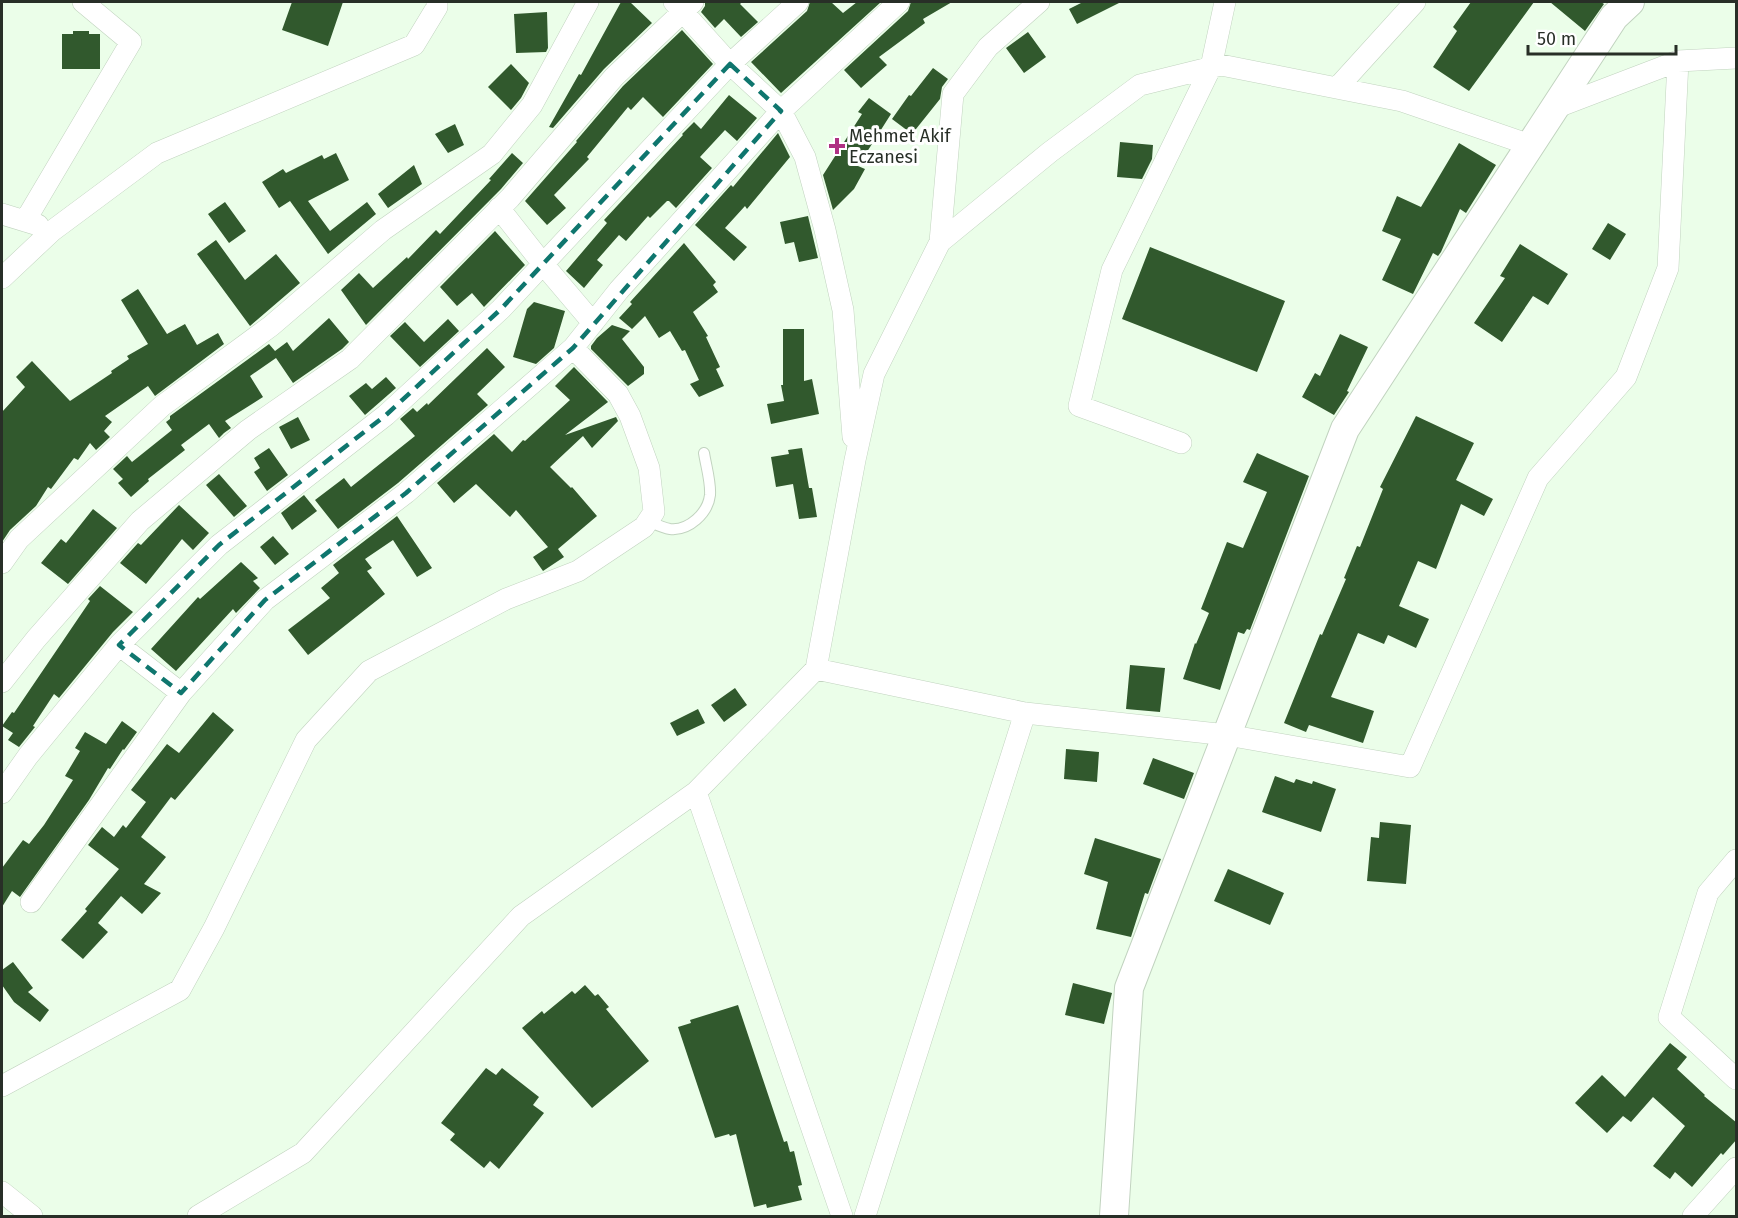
<svg xmlns="http://www.w3.org/2000/svg" width="1738" height="1218" font-family="'Fira Sans',sans-serif">
  <style>
    .building { fill: #31592d }
    .lines { fill: none; stroke-linecap: round; stroke-linejoin: round }
    .lane-casing { stroke: #c1d3bf; stroke-width: 12 }
    .street-casing { stroke: #c1d3bf; stroke-width: 22 }
    .secondary-casing { stroke: #c1d3bf; stroke-width: 30 }
    .lane { stroke: #fff; stroke-width: 10 }
    .street { stroke: #fff; stroke-width: 21 }
    .secondary { stroke: #fff; stroke-width: 28 }
    .marked { fill: none; stroke: #0f766e; stroke-width: 4.5; stroke-dasharray: 12 8; stroke-linejoin: round }
    .poi-dot { fill: #af3283; stroke: #fff; stroke-width: 2 }
    .labels { text-anchor: middle; dominant-baseline: central; stroke-width: 6; stroke-linejoin: round; paint-order: stroke }
    .poi-label { font-size: 18px; fill: #282f27; stroke: #fff; text-anchor: start }
  </style>
  <rect width="100%" height="100%" fill="#ebfee9"/>
  <path class="building" d="M292,2h51l-15,44 -46,-16z
    M621,2h9l22,21 -48,46 -51,59 -4,-1 30,-53 2,1z
    M705,2h37l-2,2 18,18 -17,15 -17,-18 -9,9 -14,-16 4,-6z
    M810,2h21l12,11 14,-11h24l-100,91 -30,-31 56,-51z
    M911,2h41l-29,17 2,4 -46,34 8,8 -26,23 -17,-18 64,-59z
    M1083,2h38l-44,22 -8,-15z
    M1471,2h63l-65,89 -36,-24 24,-36 -4,-4z
    M1550,2h51l3,2 -19,27z
    M547,12l1,36 -2,4 -30,1 -2,-39z
    M682,30l31,34 -50,53 -20,-20 -12,13 -3,-3 -41,50 2,2 -35,36 12,13 -19,17 -22,-24 52,-59 -1,-1 47,-55z
    M73,31h16v3h11v35h-38v-35h11z
    M1028,32l18,25 -22,16 -18,-25z
    M511,64l18,19 -8,15 -10,12 -23,-23z
    M933,68l15,11 -6,8 -2,12 -28,35 -20,-15 17,-24 2,1z
    M729,95l28,23 -20,23 -12,-11 -25,27 12,11 -36,40 -7,-7h-2l-17,17 -2,-2 -22,25 -7,-6 -22,25 6,5 -19,23 -18,-17 41,-48 -3,-3 79,-85 -1,-1 12,-12 7,7z
    M869,98l22,16 -33,52 7,3 -11,20 -21,21 -10,-35 39,-61 -4,-2z
    M455,124l9,21 -16,8 -13,-19z
    M778,133l12,24 -43,52 -2,-3 -20,22 22,19 -13,14 -39,-36 36,-40 2,2z
    M1120,142l33,3 -1,14 -10,20 -25,-2z
    M1459,143l37,22 -30,48 -6,-4 -19,43 -3,4 -5,-3 -20,41 -31,-14 19,-41 -19,-8 15,-35 24,11z
    M336,153l13,27 -41,21 22,30 37,-29 9,12 -48,40 -38,-53 -11,7 -17,-26 21,-13 3,4 36,-18 2,4z
    M512,153l11,10 -22,26 -135,136 -25,-35 18,-17 14,15 34,-31 1,2 28,-29 4,4 51,-54 -2,-1z
    M414,165l8,19 -34,24 -10,-14z
    M225,202l21,29 -17,12 -21,-29z
    M808,216l10,42 -19,4 -5,-20 -9,2 -5,-22z
    M1608,223l18,11 -16,26 -18,-11z
    M495,231l30,34 -41,42 -12,-14 -15,13 -17,-19z
    M216,240l29,40 31,-26 24,29 -50,43 -53,-72z
    M684,243l32,39 -3,3 5,7 -25,20 15,24 -2,1 14,30 -4,2 8,17 -25,11 -9,-13 9,-4 -14,-30 -3,1 -12,-20 -11,7 -14,-22 -13,13 -13,-11 13,-14 -2,-2z
    M1520,244l48,30 -20,31 -15,-9 -31,46 -28,-19 31,-45 -5,-2z
    M1150,247l135,54 -28,71 -135,-53z
    M138,289l29,45 18,-10 12,21 21,-12 6,11 -69,52 -7,-10 -43,30 7,6 -8,9 6,6 -14,13 -6,-7 -12,17 -4,-2 -23,31 -3,-2 -12,19 -26,24 -8,12v-130l23,-25 -9,-10 16,-16 38,40 42,-28 -1,-2 18,-12 -2,-3 21,-12 -27,-44z
    M534,302l31,9 -11,37 -18,16 -23,-7 14,-48z
    M329,318l20,24 -7,7 -49,34 -17,-25 -26,18 13,21 -38,24 6,7 -7,5 -5,5 -10,-14 -28,21 4,5 -37,29 1,2 -18,16 -13,-14 5,-4 -10,-10 14,-13 5,6 40,-32 -6,-8 4,-3v-3l99,-72 6,7 12,-9 6,9z
    M448,319l11,12 -39,36 -30,-31 15,-14 19,20z
    M612,325l18,6 -8,8 22,28v7l-16,12 -37,-37v-3l6,-8z
    M783,329h21v52l8,-2 7,35 -48,10 -4,-20 17,-3 -3,-16h2z
    M1340,334l28,13 -21,44 2,1 -15,23 -32,-18 13,-24 5,3z
    M487,348l18,19 -28,27 11,11 -90,78 -60,46 -23,-29 29,-22 7,9 64,-51 -15,-17 13,-11 4,4 10,-9 1,2z
    M574,367l34,35 -43,33 51,-18 2,4 -26,27 -9,-12 -33,31 21,21 1,-1 25,29 -39,33 6,8 -21,14 -10,-14 15,-10 -32,-37 -6,7 -34,-33 -22,19 -17,-20 57,-49 18,18 11,-12 2,1 45,-41 -15,-14z
    M386,377l10,11 -31,27 -16,-19 17,-13 6,6z
    M1416,416l58,27 -18,37 37,19 -9,17 -23,-12 -25,65 -18,-8 -19,45 30,13 -13,29 -28,-13 -4,9 -26,-11 -27,64 43,14 -11,32 -54,-18 -3,7 -22,-9 36,-89 2,1 24,-56 -2,-1 13,-32 3,1 23,-58 -3,-2z
    M298,417l12,23 -19,9 -12,-22z
    M269,448l19,27 -21,16 -13,-19 6,-4 -6,-10z
    M802,448l7,40h3l5,29 -18,2 -6,-35 -17,3 -5,-30 18,-3 -1,-4z
    M1257,453l52,23 -59,154 -3,-1 -3,5 -6,-2 -18,58 -37,-11 12,-36 1,1 13,-31 -8,-4 26,-67 16,6 24,-56 -24,-10z
    M219,474l28,32 -13,11 -28,-32z
    M304,495l13,16 -25,19 -11,-17z
    M179,505l30,28 -16,17 -11,-11 -36,45 -26,-21 18,-20 3,2z
    M93,509l24,19 -49,56 -27,-21 20,-24 5,4z
    M397,516l35,52 -15,9 -24,-37 -28,19 7,9 -5,3 18,23 -77,61 -20,-25 42,-32 -9,-10 18,-15 -6,-8z
    M273,536l16,18 -14,11 -15,-18z
    M241,562l17,16 -5,3 7,7 -24,25 -3,-4 -57,62 -25,-22 47,-52 2,2z
    M100,586l33,26 -20,20 -54,66 -5,-4 -21,32 2,1 -16,20 -11,-7 5,-7 -11,-7 10,-14 2,1 76,-112 -2,-2z
    M1130,665l35,3 -5,44 -34,-3z
    M735,688l12,17 -23,17 -13,-17z
    M698,709l7,14 -28,13 -7,-13z
    M213,712l21,18 -59,70 -4,-3 -30,40 25,20 -22,27 17,9 -19,21 -21,-18 -23,27 10,9 -25,27 -22,-19 26,-29 -2,-2 34,-40 -31,-24 14,-18 12,10 9,-12 3,3 20,-26 -15,-12 36,-46 12,9z
    M122,721l15,11 -13,18 -1,-1 -13,20 -2,-1 -19,32 -69,97 -8,-6 -10,16v-39l21,-28 6,4 15,-19 29,-45 -8,-4 15,-25 -5,-3 10,-16 21,12z
    M1066,749l33,3 -2,30 -33,-3z
    M1153,758l41,15 -10,26 -41,-15z
    M1275,776l19,7 2,-4 16,5 1,-3 23,8 -15,43 -59,-20z
    M1380,822l31,3 -5,59 -39,-3 4,-44 8,1z
    M1095,838l66,21 -13,35 -3,-1 -14,44 -35,-8 12,-47 -24,-8z
    M1228,869l56,24 -14,32 -56,-24z
    M13,962l20,26 -5,4 21,18 -9,12 -26,-20 -12,-17v-15z
    M1073,983l39,10 -8,31 -39,-9z
    M585,985l10,11 3,-2 11,13 -3,2 43,52 -57,47 -70,-80 20,-17 2,3 28,-23 3,3z
    M738,1005l46,137 3,-1 3,11 4,-1 8,34 -4,1 4,14 -35,8 -1,-4 -12,3 -18,-73 -6,2 -1,-2 -14,4 -37,-111 13,-4 -1,-3z
    M1670,1043l17,14 -10,12 28,26 -1,1 33,27v16l-14,16 -2,-2 -29,34 -17,-15 -5,7 -17,-13 32,-40 -32,-29 -22,25 -8,-6 -16,17 -32,-30 27,-28 23,22z
    M486,1068l10,7 6,-7 37,29 -6,8 11,8 -45,56 -9,-8 -6,7 -34,-28 5,-6 -14,-11z"/>
  <g class="lines">
    <defs>
      <path id="lane" d="M648,521c7,3 15,7 22,8 19,2 38,-16 40,-34 1,-13 -4,-29 -6,-42"/>
      <path id="street" d="M674,2l56,62 51,47 24,46 20,73 18,80 10,127
        M1337,88l78,-86
        M1555,108l123,-47 58,-3
        M499,208l44,56 50,59
        M2,214l36,11
        M25,221l106,-179 -48,-40
        M940,242l13,-148 35,-47 51,-45
        M2,278l50,-47 105,-78 257,-108 23,-38v-5
        M1181,443l-102,-37 33,-136 99,-203 14,-65
        M2,563l17,-24 143,-133 109,-80 112,-96 109,-76 40,-49 56,-103
        M119,645l62,48
        M816,669l209,44 202,22 183,32 128,-289 88,-101 42,-109 10,-207
        M2,682l34,-43 104,-118 108,-91 102,-71 160,-161 104,-121 79,-75
        M696,792l146,424
        M2,793l26,-37 91,-111 100,-100 167,-130 115,-106 229,-245 68,-62
        M1736,860l-28,33 -39,124 67,62
        M31,902l150,-209 84,-93 141,-107 167,-145 46,-58 162,-179 118,-109
        M2,1086l178,-96 34,-62 92,-188 63,-69 137,-72 72,-28 66,-44 10,-15 -5,-44 -19,-52 -12,-22 -45,-46
        M2,1192l30,24
        M198,1216l105,-63 218,-237 175,-124 120,-123 39,-209 19,-86 66,-132 110,-90 90,-67 81,-20 181,36 128,44
        M865,1216l160,-503
        M1693,1216l43,-48"/>
      <path id="secondary" d="M1114,1216l15,-228 216,-559 269,-412 16,-15"/>
    </defs>
    <use href="#lane" class="lane-casing"/>
    <use href="#street" class="street-casing"/>
    <use href="#secondary" class="secondary-casing"/>
    <use href="#lane" class="lane"/>
    <use href="#street" class="street"/>
    <use href="#secondary" class="secondary"/>
  </g>
  <path class="marked" d="M730,64l51,47 -208,237 -167,145 -141,107 -84,93 -62,-48 100,-100 167,-130 115,-106z"/>
  <path class="poi-dot" d="M834 137h6v6h6v6h-6v6h-6v-6h-6v-6h6z"/>
  <g class="labels">
    <g class="poi-label">
      <text x="849" y="136">Mehmet Akif<tspan x="849" dy="21">Eczanesi</tspan></text>
    </g>
  </g>
  <rect width="1738" height="1218" fill="none" stroke="#282f27" stroke-width="6"/>
  <path d="M1528 45v9h148v-9" fill="none" stroke="#282f27" stroke-width="3"/>
  <text x="1537" y="45" font-size="18" fill="#282f27" stroke="#ffffff" stroke-width="4.5" paint-order="stroke">50 m</text>
</svg>
